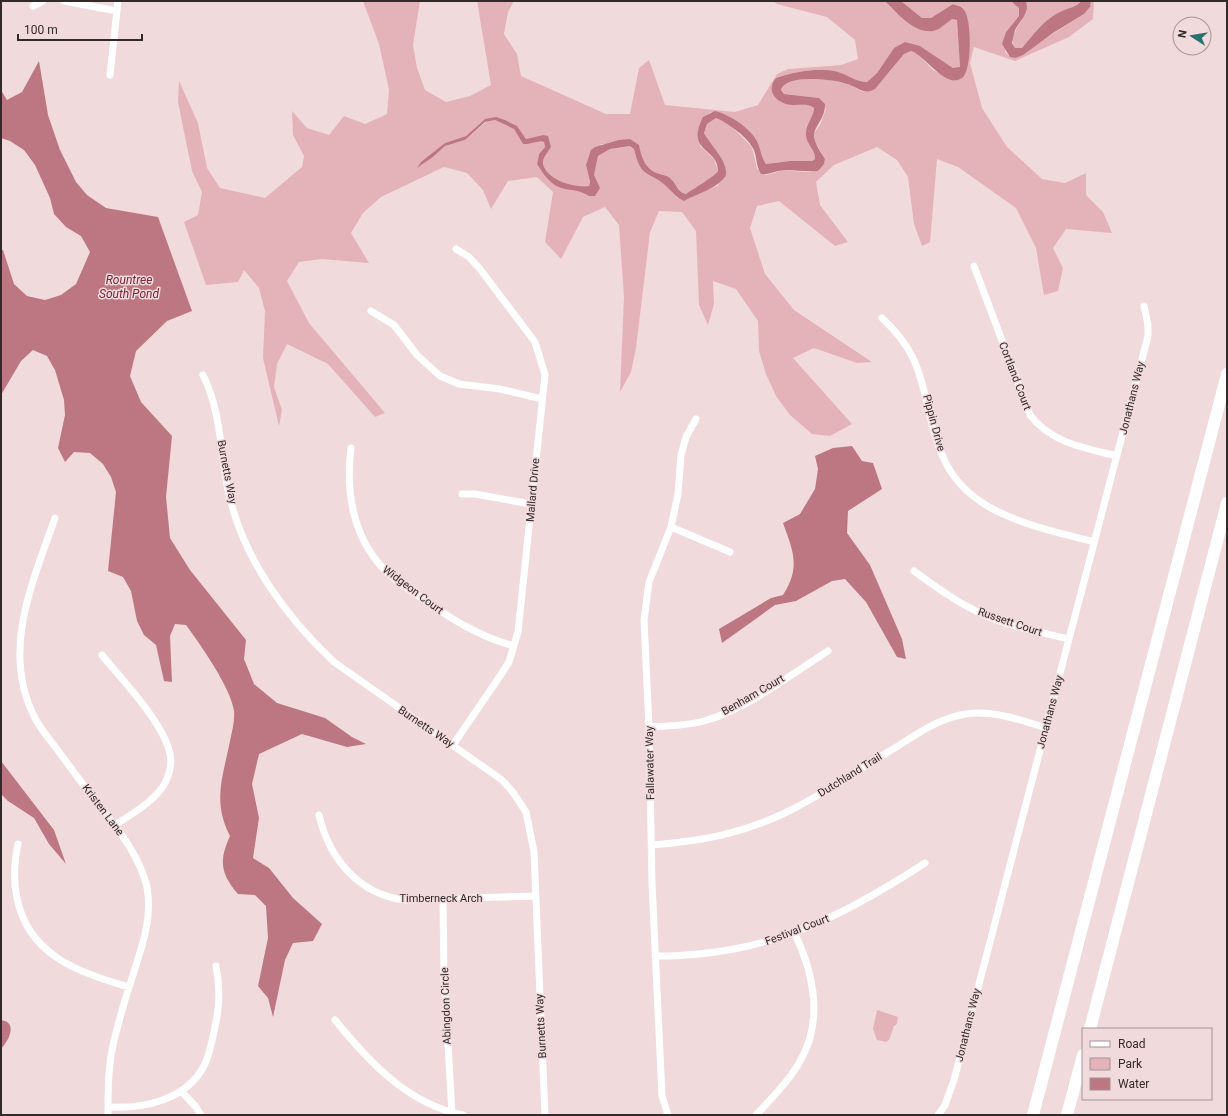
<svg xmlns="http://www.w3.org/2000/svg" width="1228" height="1116" font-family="Roboto,sans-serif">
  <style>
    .green { fill: #e4b3b9 }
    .water { fill: #bd7782 }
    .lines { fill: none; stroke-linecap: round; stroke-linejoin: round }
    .street { stroke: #fff; stroke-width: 7 }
    .highway { stroke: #fff; stroke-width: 12 }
    .labels { text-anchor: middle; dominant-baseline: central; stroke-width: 3; stroke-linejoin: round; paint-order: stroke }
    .street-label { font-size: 11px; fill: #32292a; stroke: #f1dadc }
    .water-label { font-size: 12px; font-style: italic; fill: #792439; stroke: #f1dadc }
  </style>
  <rect width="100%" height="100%" fill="#f1dadc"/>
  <path class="green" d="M363,1h57l-7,44 4,23 8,22 21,12 24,-6 21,-11 -14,-84h37l-6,11 -4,22 13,20 4,22 85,38h24l9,-46 10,-8 16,45 70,7 23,-7 19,-31 11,-5 53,-4 17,-6 -3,-19 -28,-23 -50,-13 -4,-3h112c13,13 33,38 54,28 4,-3 9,-7 13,-10l5,1 3,47 -2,2 -5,-1 -33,-22 -26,2 -17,25 -10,9c-10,0 -17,-6 -26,-9 -17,-7 -48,-1 -65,5l11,26 23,1 4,3c0,11 -8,18 -7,30 1,8 9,13 8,21l-3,2h-22l-24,3c-5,-7 -5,-15 -9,-23 -7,-11 -35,-22 -47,-29l-10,34 14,13 4,12c-4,7 -24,18 -32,23 -8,-2 -9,-10 -15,-15 -2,-3 -8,-4 -11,-5 -15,-4 -18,-16 -21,-29l-38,-1 -15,21 4,18 -1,3c-15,2 -42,-6 -46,-22 -1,-6 6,-13 8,-17l-8,-12 -17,4c-14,-20 -18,-19 -41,-20l-19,17 -21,7 -27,24 15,-10 12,-11 20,-6 21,-18 9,-2 19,9 9,15c7,1 14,-4 21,-2l1,5 -6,7 -2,10 28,25 14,1 10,6 9,-40 12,-7 20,-3 4,3c7,31 15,21 33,38 6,6 9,11 17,14l21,-11 13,-4 7,-21 -14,-19 -7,-13 3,-9 9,-6 13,6 23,23 5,22 9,6 18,-5 22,2 12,-1 6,-7 1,-5 -10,-18 -1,-8 6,-8 6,-16 -7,-11 -35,-4 -3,-4c5,-16 53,-11 67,-6 4,1 9,5 13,7 3,1 9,-1 12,-2 4,-1 26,-29 31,-35l7,-3 6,2 16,17 23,11 13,-26 -16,-51 -22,14h-9l-21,-17h111l7,7v8l-13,16 -1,20 5,5 5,1 69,-44 6,-7 1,-6h3l-1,18 -24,18 -54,24 -41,-14 -4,16 12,45 25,39 35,32 23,4 21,-10v22l17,17 9,21 -46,-4 -13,19 10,20 -5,23 -14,4 -8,-47 -20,-40 -58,-41 -21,-8 -7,83 -8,4 -8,-22 -6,-47 -11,-17 -20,-13 -43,18 -18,17 4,23 28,37 -13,4 -56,-45 -22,5 -7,22 15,46 29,36 78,52 -15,1 -43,-15 -21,10 59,66 -22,12 -18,-2 -22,-19 -14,-19 -10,-22 -7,-23 -1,-30 -22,-32 -23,-8 1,23 -6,21 -9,-20 -3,-74 -14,-19 -23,-1 -9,21 -14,116 -5,24 -11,20 4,-95 -5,-72 -14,-18 -22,10 -22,42 -16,-17 8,-50 -16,-15 -29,4 -17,28 -8,-19 -16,-17 -23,-6 -63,30 -18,16 -12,20 18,30 -47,-4 -23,3 -12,19 22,42 76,90 -10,4 -47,-53 -41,-20 -10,20 -3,23 8,23 -3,16 -16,-68 2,-47 -6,-23 -15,-18 -6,12 -32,3 -22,-63 14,-7 4,-23 -10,-21 -14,-69 1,-21 19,42 9,45 13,20 45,10 37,-31 2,-11 -11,-21 -1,-24 15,17 22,7 15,-19 21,8 22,-10 2,-24 -10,-46z
    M1026,1h55c-4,6 -13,7 -19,10 -17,7 -29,24 -40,37h-7c-9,-17 16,-30 11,-47z
    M877,1010l21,7 -1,7 -3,2 -5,14 -3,2 -9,-2 -4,-11z"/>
  <path class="water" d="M885,1h16l21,17h9l22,-14c4,2 9,2 11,6 8,9 8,62 -2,68 -16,12 -38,-24 -51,-27l-7,3 -29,35c-4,2 -6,3 -11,2 -6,-1 -11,-6 -17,-7 -14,-5 -61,-10 -66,6l3,4 35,4 6,6c1,13 -11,23 -11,31 0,8 7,17 11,24l-1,5 -6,7c-11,1 -21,-1 -32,-1 -9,0 -16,5 -25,4 -5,-8 -4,-16 -7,-24 -5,-12 -26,-27 -38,-32l-9,6 -3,9c7,13 24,28 22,42 -6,12 -29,19 -42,26 -7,-3 -11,-8 -17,-14 -18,-17 -26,-7 -33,-38l-4,-3 -20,3 -12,7 -4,19 6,13 -5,8h-6c-10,-6 -13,-5 -24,-7 -14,-3 -21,-14 -28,-25l2,-10 6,-7 -1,-5c-7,-2 -14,3 -21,2l-9,-15 -19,-9 -10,2 -20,18 -20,6 -12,11 -16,11 4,-6 24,-19 21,-7 19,-17 11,-2 9,3 12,6 9,13 17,-4 5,1 3,11c-2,4 -9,11 -8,17 4,16 31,24 46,22l1,-4 -4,-17 5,-15 4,-3 24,-7 11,-1 9,6c3,13 6,25 21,29 3,1 9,2 11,5 6,5 6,13 15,15 7,-5 28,-17 32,-23 0,-24 -33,-18 -15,-54l12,-6c15,4 34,16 42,30 4,8 4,16 9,23l24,-3h22l3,-2c1,-9 -9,-15 -9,-24 -1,-10 8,-18 8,-27 -8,-6 -18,-1 -28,-4 -13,-4 -19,-15 -10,-26 17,-6 48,-12 65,-5 9,3 16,9 26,9l10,-9 17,-25 11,-6 15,4 33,22 7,-1 -3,-47 -5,-1c-4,3 -9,7 -13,10 -21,10 -41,-15 -54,-28z
    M1011,1h15c4,12 -6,19 -11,29 -1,4 -2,9 -3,13l3,5h7c11,-13 23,-30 40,-37 6,-3 15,-4 19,-10h10l-1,6 -6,7 -31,19 -30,22 -8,3 -5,-1 -8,-13 4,-12 13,-16v-8z
    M39,61l9,54 12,35 16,32 11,13 19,13 52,9 34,94 -25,10 -31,30 -6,25 11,26 31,34 -6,61 4,41 20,32 56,70 -2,19 10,25 23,19 48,15 27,19 14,7 -19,3 -45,-13 -43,20 -7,30 7,34 -6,40 16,10 24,30 29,26 -9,17 -20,2 -8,17 -12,57 -5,-19 -10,-12 10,-48 -2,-32 -11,-11 -17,-1c-18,-21 -19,-34 -8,-58 -18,-35 -7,-59 0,-95 2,-10 5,-20 4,-30 -3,-23 -34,-67 -48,-86l-11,-1 -5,12 2,46 -8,-1 -8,-36 -12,-10 -7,-14 -6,-30 -8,-14 -15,-6 8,-79 -5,-15 -8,-13 -13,-11 -16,-1 -9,10 -7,-14 7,-33 -1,-15 -9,-30 -8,-14 -14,-6 -12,11 -20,34v-145h2l11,34 13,12 18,4 16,-5 15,-11 14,-32 -9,-16 -15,-9 -12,-13 -4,-16 -15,-33 -11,-15 -14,-9 -9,-3v-48l6,10 15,-8z
    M852,446l10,15 11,2 9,26 -34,22 -1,22 23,32 32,74 4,20 -9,-2 -31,-55 -21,-23 -13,2 -36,20 -21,4 -53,38 -3,-14 52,-31 12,-3c18,-28 10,-44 0,-72l17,-9 15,-25 3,-20 -3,-13 18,-8z
    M1,761l53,69 12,34 -17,-20 -15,-26 -26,-17 -7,-7z
    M1,1020c17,2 8,21 0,29z"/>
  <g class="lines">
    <path class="street" d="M64,1l53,10
      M33,6l10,-5
      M110,75l8,-74
      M974,266l56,149c21,28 55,33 87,41
      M371,311l23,14 23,30 23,21 19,8 41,5 42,10
      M882,318c31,29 37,49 46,90 4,16 8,34 15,49 25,59 96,70 151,85
      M203,375c18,36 17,76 25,115 14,67 57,126 106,172l168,118 10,11 14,21 8,40 11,263
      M351,448c-6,47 3,95 40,128 11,9 23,17 35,25 28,20 55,36 88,45
      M462,494h13l56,10
      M55,518c-23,66 -55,135 -19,202 6,11 15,21 23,32 12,16 24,33 37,49 20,26 43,53 51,86 6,32 -6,62 -15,91 -7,21 -13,42 -18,63 -6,24 -6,49 -6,74
      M671,527l59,25
      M914,571c21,15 42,31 66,42 27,13 59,19 89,26
      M102,655c20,25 62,68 68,99 2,8 0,18 -4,27 -9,19 -34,33 -51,44
      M649,727c18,-1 37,-1 55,-6 41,-11 88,-47 124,-70
      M453,745l49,-72 7,-11 9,-30 27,-257 -10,-33 -55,-73 -11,-12 -13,-8
      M319,815c10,43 39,79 85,85l131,-4
      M18,844c-4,19 -5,36 -1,54 11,57 62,75 112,89
      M652,845c50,-4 90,-11 137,-34 36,-18 69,-41 104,-62 23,-14 45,-31 73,-35 26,-4 55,6 80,14
      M443,900l1,77 8,136
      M655,956c109,0 181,-35 270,-93
      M335,1020c34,42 73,84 128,95
      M181,1091l15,16 5,8
      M108,1107c36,2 78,-7 96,-41 5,-10 7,-20 9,-30 6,-24 8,-45 3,-70
      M668,1115l-6,-19 -10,-213 -3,-156 -5,-107 5,-38 22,-55 7,-33 3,-39 5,-18 10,-18
      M756,1115c15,-16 32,-33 43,-52 25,-41 15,-89 -4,-129
      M938,1115l7,-10 9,-25 194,-744v-11l-4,-19"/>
    <path class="highway" d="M1090,1029l137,-526
      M1033,1115l194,-741
      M1067,1115l16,-60"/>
  </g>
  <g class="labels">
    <g class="street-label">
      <text transform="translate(1015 376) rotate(69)">Cortland Court</text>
      <text transform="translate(1132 398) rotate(-76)">Jonathans Way</text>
      <text transform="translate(934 423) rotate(75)">Pippin Drive</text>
      <text transform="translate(227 472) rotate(79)">Burnetts Way</text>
      <text transform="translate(533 490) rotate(-85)">Mallard Drive</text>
      <text transform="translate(413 590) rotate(37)">Widgeon Court</text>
      <text transform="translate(1010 622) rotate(19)">Russett Court</text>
      <text transform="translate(753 695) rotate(-30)">Benham Court</text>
      <text transform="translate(1050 712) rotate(-75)">Jonathans Way</text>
      <text transform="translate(426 727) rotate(34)">Burnetts Way</text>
      <text transform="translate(650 763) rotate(-91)">Fallawater Way</text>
      <text transform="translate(850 775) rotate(-32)">Dutchland Trail</text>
      <text transform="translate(103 810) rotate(53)">Kristen Lane</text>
      <text x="441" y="898">Timberneck Arch</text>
      <text transform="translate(797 930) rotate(-21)">Festival Court</text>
      <text transform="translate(446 1006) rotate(-92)">Abingdon Circle</text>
      <text transform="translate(968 1025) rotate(-76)">Jonathans Way</text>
      <text transform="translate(541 1026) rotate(-93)">Burnetts Way</text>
    </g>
    <g class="water-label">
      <text x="129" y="280">Rountree<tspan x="129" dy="14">South Pond</tspan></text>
    </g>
  </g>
  <rect width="1228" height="1116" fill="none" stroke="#32292a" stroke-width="4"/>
  <rect x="1082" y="1028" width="130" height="72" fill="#f1dadc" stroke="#a59395"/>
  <rect x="1090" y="1041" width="20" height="6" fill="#ffffff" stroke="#a59395"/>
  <text x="1118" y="1048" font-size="12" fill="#32292a">Road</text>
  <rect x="1090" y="1058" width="20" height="12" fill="#e4b3b9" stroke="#a59395"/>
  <text x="1118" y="1068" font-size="12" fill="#32292a">Park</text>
  <rect x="1090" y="1078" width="20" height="12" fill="#bd7782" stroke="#a59395"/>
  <text x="1118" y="1088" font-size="12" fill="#32292a">Water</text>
  <g transform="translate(1192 36) rotate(282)"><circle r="19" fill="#f1dadc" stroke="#a59395"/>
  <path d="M0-3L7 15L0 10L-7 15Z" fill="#29726e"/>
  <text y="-6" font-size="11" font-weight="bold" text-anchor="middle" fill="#32292a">N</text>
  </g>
  <path d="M18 34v6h124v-6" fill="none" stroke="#32292a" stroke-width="2"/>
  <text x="24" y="34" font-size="12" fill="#32292a" stroke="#f1dadc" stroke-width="3" paint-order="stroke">100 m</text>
</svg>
